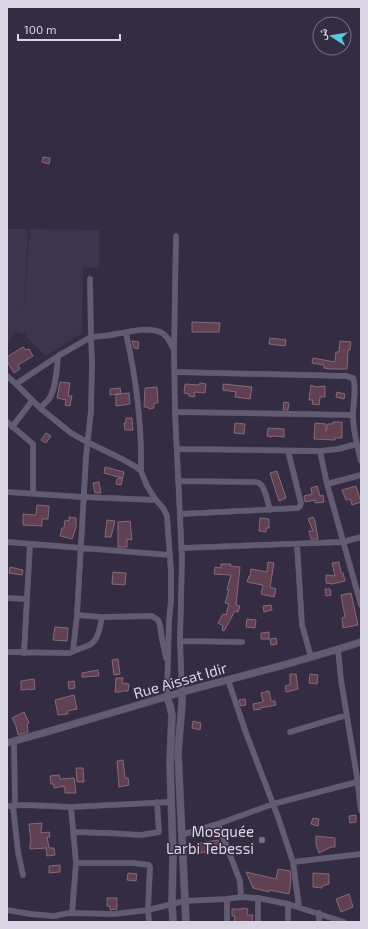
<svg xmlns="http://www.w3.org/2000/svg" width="368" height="929" font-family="'Exo 2','Noto Naskh Arabic',sans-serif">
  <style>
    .built { fill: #3d3450 }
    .building { fill: #614151; stroke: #846a77 }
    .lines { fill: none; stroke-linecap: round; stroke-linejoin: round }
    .minor-casing { stroke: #504a5c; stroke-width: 6 }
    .tertiary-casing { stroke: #504a5c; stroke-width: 8 }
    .minor { stroke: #625b73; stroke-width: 5.5 }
    .tertiary { stroke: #625b73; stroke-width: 7 }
    .worship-dot { fill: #6b7280; stroke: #332c42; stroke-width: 1.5 }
    .labels { text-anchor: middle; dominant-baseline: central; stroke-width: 3; stroke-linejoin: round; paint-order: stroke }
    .street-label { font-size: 15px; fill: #d9d5e3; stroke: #332c42 }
    .poi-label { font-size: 15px; fill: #d9d5e3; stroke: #332c42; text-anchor: end }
  </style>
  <rect width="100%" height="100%" fill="#332c42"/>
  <path class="built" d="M7,229h21l-5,92 7,-92 69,1v37l-16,1 -1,65 -36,23 -20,-19 1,-4h-10l1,-4 -11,16z"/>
  <path class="building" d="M43,157l7,1 -1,6 -7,-2z
    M192,322l28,1 -1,9h-27z
    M270,338l16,2 -1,6 -16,-2z
    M132,341l7,1 -1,7 -4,-1z
    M340,341l11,1 -1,8h-2l-1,19h-17l-6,-1v-3l-12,-2 1,-5 22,4 1,-10h3z
    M23,347l3,3 3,-1 4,7 -15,9 2,4 -6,4 -7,-12v-4z
    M60,382l10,1 -2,13h4l-2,10 -5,-1 1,-5 -9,-2z
    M200,383l6,1 -1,9 -10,-1 -1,5 -5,-1v-2l-5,-1 1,-9 14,1z
    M223,384l29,3 -2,12 -15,-2 1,-5 -13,-2z
    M311,385l5,2 9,-1v11h-5l-1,8 -7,-1 1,-4h-4z
    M157,387l1,16h-4v5l-5,1 -1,-2h-4l1,-19z
    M120,388l1,6 -11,1v-6z
    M337,392l8,2 -1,5 -8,-2z
    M129,393l1,11 -14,2v-12z
    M284,402l5,1 -1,7h-5z
    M126,418h6l1,12h-8l-1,-7h2z
    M333,422h9v16h-7v2l-21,-1 1,-16 11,1v7l2,-7h5z
    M235,423l10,1 -1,10 -10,-1z
    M268,428l16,1v8l-11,-1 -1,1 -5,-1z
    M46,433l5,3 -5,7 -5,-3z
    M105,467l19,5 -3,13 -5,-1 1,-5 5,-1 -18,-5z
    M277,471l9,27 -7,3 -9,-28z
    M99,482l2,11h-6l-2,-10z
    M317,486l3,10 3,-1 1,7 -9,1v-3l-10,2 -1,-6 8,-2 -1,-6z
    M356,486l5,16 -9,3 -2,-6 -4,1 -4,-10z
    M37,505l12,1 -1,13h-6v7l-19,-1v-11l13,1z
    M69,517l7,1v9l-4,12 -12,-3 2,-8h2l1,-8 4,1z
    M313,517l2,4 3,18h-7l-2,-8h4l-5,-12z
    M260,518l9,1v9h-3v4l-7,-1z
    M107,520l8,1 -4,16h-6z
    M130,521l2,19 -5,-1v8h-9v-25z
    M268,562l6,1 -4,24 6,2 -2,8 -13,-3 2,-8 -1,-1 -15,-3 2,-6h1l1,-7 16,3z
    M339,562l2,11h2l2,8 -13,3 -6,-1v-8l9,1 -3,-13z
    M221,564h10l-1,2 10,1 -4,38 4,1 -2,6 -3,-1 -11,20 -2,-1 1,-4 -5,-3 5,-9 3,1 3,-11 -4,-1 4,-13h-2l4,-15 -17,-1 1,-7 6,1z
    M10,567l13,3 -1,5 -13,-2z
    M113,572l13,1 -1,12 -13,-1z
    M325,589h5l1,6 -5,1z
    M351,593l7,32 -15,3 -1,-10 3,-1 -4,-22z
    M271,605l1,5 -8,2 -1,-6z
    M247,619l9,1 -1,8 -9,-1z
    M55,627l13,1 -1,13 -14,-1z
    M269,632v7h-8v-6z
    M276,638l1,6 -6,1 -1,-6z
    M118,659l2,15 -6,1 -2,-15z
    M98,670l1,6 -17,1v-4z
    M290,674h6l2,15 -12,3 -1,-6 5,-1z
    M310,674l8,1 -1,9 -8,-1z
    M116,678h7l-1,5 7,1 -1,7h-6l-1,1h-6z
    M34,679l1,10 -5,1v-1l-9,1v-9z
    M74,681l1,7 -6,1 -1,-7z
    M269,691l2,10h4l1,4 -16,3 1,1 -7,1 -1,-6 10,-2 -2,-9z
    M74,695l3,14 -10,2 1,3 -10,1 -3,-15z
    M245,699l1,6 -5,1 -2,-6z
    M24,712l5,11 -2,1 1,8 -10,3 -2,-9 -4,-8z
    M193,721l8,2 -1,7 -8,-2z
    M123,760l2,18h3l1,7 -10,2 -2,-26z
    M76,768h7l1,14h-7z
    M59,775l1,4 14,-1 2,15h-11v-5h-1v-2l-10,2v-4h-3l-1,-8z
    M356,815v7l-6,1 -1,-7z
    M313,818l6,1 -1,7 -7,-2z
    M42,823l-1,10 8,-1 1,5h-3l2,11h5l1,7 -8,1 -1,-7 1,-1 -17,1v-6h1l-2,-19z
    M316,836l19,2v9h-4l-12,6 -3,-8z
    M218,840l2,9 -20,4 -1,-8 1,-2z
    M60,865v7l-11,1v-7z
    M278,869l12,2 1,9 -2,14 -20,-4v2l-16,-4 -7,-16 30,7z
    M128,873l9,1 -1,7 -9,-1z
    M313,873l16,1v10l-7,2v2l-9,-1z
    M349,894l4,13 -12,5 -5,-13z
    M107,898h10v11l-7,1v-4h-3z
    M242,908l6,1 -1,6h6l-1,7 -11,-1 -1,1h-6l1,-6h-3v-7h10z"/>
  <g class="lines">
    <defs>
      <path id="minor" d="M176,236l-2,114 1,62 7,146 -2,83 2,51
        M126,333c10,45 16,91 15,138
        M175,372l171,4 7,2c4,11 0,25 0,37 0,16 4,30 8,46
        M7,376l9,8 42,-28 33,-19 -1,-58
        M16,384l24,24 31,25 16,9 35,17 14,8 5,4 6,15 9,14 7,8 4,8 4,56v29l-2,20 -2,76
        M40,408c2,-2 6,-5 9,-9 7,-10 8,-31 9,-43
        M175,412l178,3
        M7,422l26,22v49
        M12,427l20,-26
        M177,449l143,2 18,-2 19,-5
        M320,451l7,33 34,121
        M178,481l74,1c2,0 5,0 7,1 6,3 9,21 11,27
        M327,484l34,-9
        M7,492l76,5 73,3
        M180,514l118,-6 2,-2 1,-3 -13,-52
        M7,542l163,13
        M297,544l5,81 9,32
        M181,548l162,-6 18,-5
        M7,598l20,1
        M77,615l25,2 50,-1 6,4 2,5 2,14 4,19
        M180,641l62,1
        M338,649l3,31 16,97 4,34
        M73,651l4,-36 9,-158 5,-46 1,-48 -1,-26c8,-1 17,-1 25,-3 13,-2 34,-8 46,-1 6,3 8,10 11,15
        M7,652l63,1c6,-4 15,-5 21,-9 8,-6 9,-18 11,-27
        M24,653l6,-109
        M228,680l18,53 32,84 15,45 6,45
        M290,732l57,-17
        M14,741l1,65
        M7,806l18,-1 46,2 100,-5
        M13,806l5,46 5,23
        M71,807l5,56 -4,50
        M218,824l22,57 1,16
        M73,832l34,1 34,2 18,-3 -2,-30
        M181,835l37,-11 55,-20 84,-22
        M293,862l68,-8
        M76,863h57l16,2 1,2 -2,43 1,12
        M258,898v24
        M288,904v18
        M7,910l23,4 24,2 15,-3 45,1 34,-4 36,-9 43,-2 14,-2 17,1 30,6 56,18
        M227,922v-23
        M319,922v-9"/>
      <path id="tertiary" d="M182,692v11l-4,50 8,169
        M167,697l3,9 2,9 -2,48 3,91 -1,50 1,18
        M7,743l43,-12 132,-39 102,-27 58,-17 19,-6"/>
    </defs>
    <use href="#minor" class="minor-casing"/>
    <use href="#tertiary" class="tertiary-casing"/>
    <use href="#minor" class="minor"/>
    <use href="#tertiary" class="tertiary"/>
  </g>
  <circle class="worship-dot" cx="262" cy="840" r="4"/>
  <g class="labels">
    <g class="street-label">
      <text transform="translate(180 680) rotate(-16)">Rue Aissat Idir</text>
    </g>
    <g class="poi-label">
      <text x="254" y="831">Mosquée<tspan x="254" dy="17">Larbi Tebessi</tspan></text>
    </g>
  </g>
  <rect width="368" height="929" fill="none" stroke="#d9d5e3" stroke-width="16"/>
  <g transform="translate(332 36) rotate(282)"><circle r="19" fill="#332c42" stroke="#757082"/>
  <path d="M0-3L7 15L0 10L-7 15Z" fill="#53cbdb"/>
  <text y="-6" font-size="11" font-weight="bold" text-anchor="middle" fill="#d9d5e3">ش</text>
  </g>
  <path d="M18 34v6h102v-6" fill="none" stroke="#d9d5e3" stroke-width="2"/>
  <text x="24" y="34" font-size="12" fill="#d9d5e3" stroke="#332c42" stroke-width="3" paint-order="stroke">100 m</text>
</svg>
